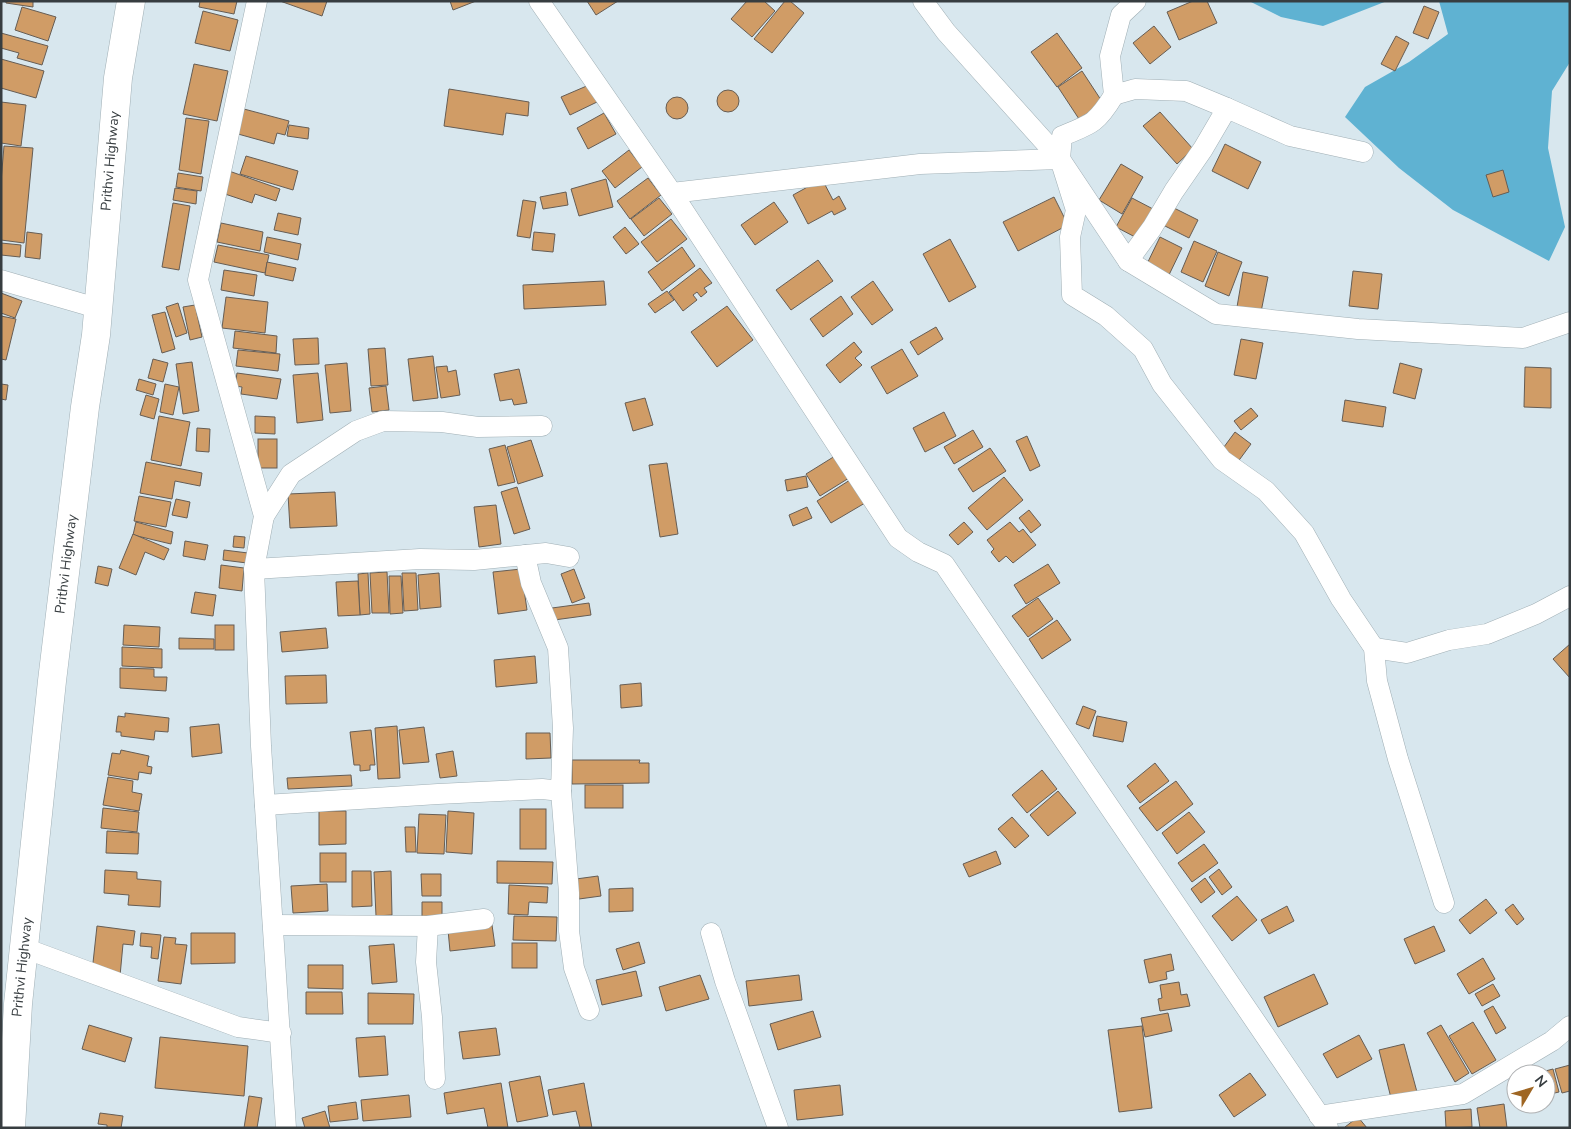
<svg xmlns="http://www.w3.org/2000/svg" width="1571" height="1129" viewBox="0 0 1571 1129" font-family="'Nunito Sans',sans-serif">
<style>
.forest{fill:#5fb2d2}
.building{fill:#d09c66;stroke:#665d54}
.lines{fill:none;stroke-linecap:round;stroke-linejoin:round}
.minor-casing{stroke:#a0afb5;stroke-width:21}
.trunk-casing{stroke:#a0afb5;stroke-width:29}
.minor{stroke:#fff;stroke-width:20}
.trunk{stroke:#fff;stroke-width:28}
.labels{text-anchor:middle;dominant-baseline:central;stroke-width:4.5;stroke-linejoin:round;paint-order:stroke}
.street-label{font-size:14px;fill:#373d40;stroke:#fff}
</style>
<rect width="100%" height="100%" fill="#d8e7ee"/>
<!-- forest -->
<g class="forest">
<path d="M1249 1H1387L1323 26 1281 17Z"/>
<path d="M1439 1H1570V62L1552 91 1548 148 1565 227 1549 261 1453 210 1399 168 1345 117 1365 87 1409 62 1448 34Z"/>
</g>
<!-- building -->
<g class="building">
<path d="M6 1H33V7L6 3Z"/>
<path d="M200 1H237L234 14 199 7Z"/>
<path d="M280 1H327L322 16Z"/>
<path d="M450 1H476L453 10Z"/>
<path d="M587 1H618L596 15Z"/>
<path d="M747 1H764L775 11 752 37 731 19Z"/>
<path d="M785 1H790L804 13 772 53 754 39Z"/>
<path d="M1193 1H1207L1217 23 1179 40 1167 12Z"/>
<path d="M1424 6 1439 12 1428 39 1413 33Z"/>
<path d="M22 7 56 17 48 41 15 30Z"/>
<path d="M203 11 238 20 230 51 195 43Z"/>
<path d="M1154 26 1171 47 1150 64 1133 43Z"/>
<path d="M1 33 48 46 42 65 17 58 19 53 1 48Z"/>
<path d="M1057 33 1082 68 1057 87 1031 52Z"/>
<path d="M1396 36 1409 43 1395 71 1381 64Z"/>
<path d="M1 59 44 71 36 98 1 88Z"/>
<path d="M194 64 228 71 217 121 183 114Z"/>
<path d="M1082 71 1103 103 1079 119 1058 87Z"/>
<path d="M589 85 597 102 570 115 561 97Z"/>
<path d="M449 89 529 102 528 116 506 113 503 135 444 126Z"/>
<circle cx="728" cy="101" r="11"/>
<circle cx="677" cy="108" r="11"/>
<path d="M1 102 26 105 21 146 1 143Z"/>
<path d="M244 109 289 121 285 135 277 133 274 144 238 134Z"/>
<path d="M1160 112 1193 149 1177 164 1143 126Z"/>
<path d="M604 113 616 134 588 149 577 128Z"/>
<path d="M186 118 209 121 201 174 179 170Z"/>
<path d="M289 125 309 128 308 139 287 136Z"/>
<path d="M1225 144 1261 162 1248 189 1212 171Z"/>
<path d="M4 146 33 148 24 243 1 240V182Z"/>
<path d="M629 150 642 167 615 188 602 171Z"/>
<path d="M246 156 298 171 293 190 240 174Z"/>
<path d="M1121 164 1143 177 1122 214 1099 200Z"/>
<path d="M1503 170 1509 192 1493 197 1486 175Z"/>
<path d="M229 171 280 189 276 201 255 194 252 203 222 193Z"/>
<path d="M178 173 203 177 201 191 176 187Z"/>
<path d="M648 178 661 195 630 219 617 201Z"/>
<path d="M606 179 613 207 579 216 571 189Z"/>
<path d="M822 179 833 200 839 196 846 209 834 215 832 211 808 224 793 195Z"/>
<path d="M175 188 197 191 196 204 173 200Z"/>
<path d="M566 192 568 205 543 209 540 197Z"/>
<path d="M1054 197 1068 225 1018 251 1003 222Z"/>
<path d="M659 198 672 214 644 236 631 219Z"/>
<path d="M1132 198 1153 209 1137 238 1116 227Z"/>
<path d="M523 200 536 202 530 238 517 236Z"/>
<path d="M774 202 788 222 755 245 741 225Z"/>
<path d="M173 203 190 206 179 270 162 267Z"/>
<path d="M1172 207 1198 220 1189 238 1163 225Z"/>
<path d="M278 213 301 218 298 235 274 230Z"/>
<path d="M671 219 687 239 657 262 641 242Z"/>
<path d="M221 223 263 232 260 251 217 242Z"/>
<path d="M625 227 639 244 626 254 613 237Z"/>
<path d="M27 232 42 234 40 259 25 257Z"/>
<path d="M534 232 555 234 553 252 532 250Z"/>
<path d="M267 237 301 244 298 260 264 252Z"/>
<path d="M1160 237 1182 248 1167 279 1145 268Z"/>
<path d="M950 239 976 287 949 302 923 254Z"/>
<path d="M1194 241 1217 251 1203 282 1181 272Z"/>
<path d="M1 243 21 245 20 257 1 255Z"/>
<path d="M218 245 269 255 265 273 214 262Z"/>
<path d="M682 247 695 266 662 291 648 272Z"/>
<path d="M1218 252 1242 262 1229 296 1205 286Z"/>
<path d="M818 260 833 281 791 310 776 290Z"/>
<path d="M267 262 296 268 293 281 265 275Z"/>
<path d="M700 268 712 283 704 288 707 292 701 297 697 292 693 295 697 300 683 311 669 292Z"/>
<path d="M224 270 257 275 254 296 221 290Z"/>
<path d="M1353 271 1382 274 1378 309 1349 306Z"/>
<path d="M1243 272 1268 277 1261 312 1237 307Z"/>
<path d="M604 281 606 305 524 309 523 285Z"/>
<path d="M873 281 893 310 872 325 851 297Z"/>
<path d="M667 291 674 300 655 313 648 304Z"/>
<path d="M1 293 22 301 15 318 1 313Z"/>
<path d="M841 296 853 314 823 337 810 319Z"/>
<path d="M226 297 268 302 265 333 222 328Z"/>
<path d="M178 303 187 333 176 337 166 307Z"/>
<path d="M195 305 202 337 190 340 183 307Z"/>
<path d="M727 306 753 340 717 367 691 332Z"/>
<path d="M165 312 175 349 162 353 152 315Z"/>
<path d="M1 316 16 319 6 360 1 359Z"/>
<path d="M936 327 943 339 918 355 910 342Z"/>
<path d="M235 331 277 336 276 353 233 348Z"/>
<path d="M318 338 319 364 295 365 293 339Z"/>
<path d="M1241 339 1263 343 1256 379 1234 375Z"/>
<path d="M854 342 862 352 855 358 862 365 840 383 826 365Z"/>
<path d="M385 348 388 385 371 386 368 349Z"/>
<path d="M902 349 918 376 887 394 871 367Z"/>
<path d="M238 350 280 354 278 371 236 366Z"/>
<path d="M433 356 438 398 413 401 408 359Z"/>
<path d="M153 359 168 363 163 382 148 378Z"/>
<path d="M192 362 199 411 183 414 176 364Z"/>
<path d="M347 363 351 411 330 413 325 365Z"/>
<path d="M1400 363 1422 369 1415 399 1393 393Z"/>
<path d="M447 366 448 372 456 370 460 395 441 398 436 367Z"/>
<path d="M1525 367 1551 368V408L1524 407Z"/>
<path d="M519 369 527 403 514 405 512 399 500 401 494 374Z"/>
<path d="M237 373 281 379 277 399 241 394 242 387 235 386Z"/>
<path d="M318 373 323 420 297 423 293 375Z"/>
<path d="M139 379 156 384 153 395 136 390Z"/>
<path d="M1 384 8 385 6 400 1 399Z"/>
<path d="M165 384 179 387 173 415 160 412Z"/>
<path d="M386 386 389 410 372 412 369 388Z"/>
<path d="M146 395 159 399 154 419 140 415Z"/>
<path d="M645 398 653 425 633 431 625 403Z"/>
<path d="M1345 400 1386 407 1383 427 1342 421Z"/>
<path d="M1251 408 1258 416 1241 430 1234 421Z"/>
<path d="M944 412 956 436 925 452 913 428Z"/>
<path d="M159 416 190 422 181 466 151 460Z"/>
<path d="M255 416 275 417V434L255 433Z"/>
<path d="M197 428 210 429 209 452 196 451Z"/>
<path d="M973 430 983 447 954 464 944 447Z"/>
<path d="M1235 432 1251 444 1237 463 1221 451Z"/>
<path d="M1027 436 1040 466 1030 471 1016 441Z"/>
<rect x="258" y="439" width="19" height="29"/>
<path d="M531 440 543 476 518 484 507 447Z"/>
<path d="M505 445 515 482 498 486 489 449Z"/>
<path d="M990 448 1006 471 973 492 958 469Z"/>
<path d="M835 456 849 478 820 496 806 474Z"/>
<path d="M146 462 202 473 200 486 175 481 172 499 140 493Z"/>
<path d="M667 463 678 534 660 537 649 465Z"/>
<path d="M806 476 808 487 787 491 785 480Z"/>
<path d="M1004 477 1023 500 987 530 968 508Z"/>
<path d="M850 480 865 503 831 523 817 501Z"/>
<path d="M517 487 530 529 514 534 501 492Z"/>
<path d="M335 492 337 526 290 528 288 494Z"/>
<path d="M139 496 171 502 166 527 134 521Z"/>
<path d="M176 499 190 502 187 518 172 515Z"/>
<path d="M496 505 501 544 479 547 474 507Z"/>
<path d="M807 507 812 518 793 526 789 515Z"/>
<path d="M1029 510 1041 525 1031 533 1019 518Z"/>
<path d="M136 522 173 532 171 544 133 535Z"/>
<path d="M964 522 973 532 958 545 949 535Z"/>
<path d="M1010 522 1019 532 1023 529 1036 545 1013 563 1006 556 999 562 991 552 994 549 987 540Z"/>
<path d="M133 534 169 549 164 560 145 552 136 575 119 568Z"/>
<path d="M234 536 245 537 244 548 233 547Z"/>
<path d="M185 541 208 545 205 560 183 556Z"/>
<path d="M224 550 248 553 247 563 223 560Z"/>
<path d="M1048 564 1060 583 1026 604 1014 585Z"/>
<path d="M221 565 244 568 242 591 219 588Z"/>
<path d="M98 566 112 569 108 586 95 583Z"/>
<path d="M521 569 527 610 498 614 493 572Z"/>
<path d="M574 569 585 598 572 603 561 574Z"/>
<path d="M387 572 389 613H372L370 573Z"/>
<path d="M368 573 370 614 360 615 358 574Z"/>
<path d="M402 573H416L418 610 404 611Z"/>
<path d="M439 573 441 607 420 609 418 575Z"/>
<path d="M389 576H401L403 613 390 614Z"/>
<path d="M358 581 360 615 338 616 336 582Z"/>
<path d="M195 592 216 595 213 616 191 613Z"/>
<path d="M1038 598 1053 619 1028 637 1012 616Z"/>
<path d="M589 603 591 615 554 620 552 608Z"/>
<path d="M1057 620 1071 640 1042 659 1029 639Z"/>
<path d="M124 625 160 627 159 647 123 645Z"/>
<rect x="215" y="625" width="19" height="25"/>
<path d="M326 628 328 648 282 652 280 632Z"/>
<path d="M179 638 214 639V649H179Z"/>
<path d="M1570 644V678L1553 659Z"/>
<path d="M122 647 162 649V668L122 666Z"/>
<path d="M535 656 537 683 496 687 494 660Z"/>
<path d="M120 668 154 669V677H167L166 691 120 688Z"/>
<path d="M326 675 327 703 286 704 285 676Z"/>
<path d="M641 683 642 706 621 708 620 685Z"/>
<path d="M1083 706 1096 711 1089 729 1076 724Z"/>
<path d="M125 713 169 718 168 732 155 731 154 740 121 736V732H116L118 716 125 717Z"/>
<path d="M1097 716 1127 722 1123 742 1093 736Z"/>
<path d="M219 724 222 753 192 757 190 727Z"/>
<path d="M397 726 400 778 378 779 375 728Z"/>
<path d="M424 727 429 762 403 764 399 730Z"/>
<path d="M371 730 375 765H370V770L360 771V765H354L350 732Z"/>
<path d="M526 733H550L551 758 526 759Z"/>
<path d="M121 750 149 756 147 766 152 767 151 774 139 772 138 780 108 775 112 753 120 754Z"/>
<path d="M453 751 457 776 440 778 436 754Z"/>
<path d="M572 760H640L639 763H649V783L572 784Z"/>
<path d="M1155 763 1169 781 1140 803 1127 786Z"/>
<path d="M1042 770 1057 789 1027 813 1012 795Z"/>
<path d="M351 775 352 786 288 789 287 778Z"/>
<path d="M108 777 133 781 132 792 142 794 139 811 103 805Z"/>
<path d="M1176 781 1193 804 1157 831 1139 808Z"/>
<rect x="585" y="785" width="38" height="23"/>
<path d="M1058 791 1076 813 1048 836 1030 815Z"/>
<path d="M103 808 139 812 137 832 101 828Z"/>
<rect x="520" y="809" width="26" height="40"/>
<path d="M319 811H346V844L319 845Z"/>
<path d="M448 811 474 813 472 854 446 852Z"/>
<path d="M1189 812 1205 832 1177 854 1162 833Z"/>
<path d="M419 814 446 815 444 854 417 853Z"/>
<path d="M1012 817 1029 836 1015 848 998 829Z"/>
<path d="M405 827H415L416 852H406Z"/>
<path d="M107 831 139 833 138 854 106 853Z"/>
<path d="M1204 844 1218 863 1192 882 1178 863Z"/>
<path d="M996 851 1001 864 969 877 963 864Z"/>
<rect x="320" y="853" width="26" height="29"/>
<path d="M497 861 553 862 552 884 497 883Z"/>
<path d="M1219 869 1232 887 1222 895 1209 877Z"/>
<path d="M105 870 137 872V879L161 881 160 907 128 905 129 895 104 893Z"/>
<path d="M352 871H371L372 906 352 907Z"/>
<path d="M391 871 392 915 376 916 374 872Z"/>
<path d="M421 874H441V896H422Z"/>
<path d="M598 876 601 896 579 899 576 879Z"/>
<path d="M1205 878 1215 892 1201 903 1191 889Z"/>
<path d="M327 884 328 911 293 913 291 886Z"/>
<path d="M509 885 548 887 547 903 529 902 528 915 508 914Z"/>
<path d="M633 888V911L609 912V889Z"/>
<path d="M1237 896 1257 920 1232 941 1212 916Z"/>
<path d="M1486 899 1497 913 1470 934 1459 920Z"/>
<path d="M422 902H442V918L422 917Z"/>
<path d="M1513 904 1524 919 1517 925 1505 910Z"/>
<path d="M1287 906 1294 921 1269 934 1261 920Z"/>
<path d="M514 916 557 917 556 941 513 940Z"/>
<path d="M492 925 495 946 450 951 448 930Z"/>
<path d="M97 926 135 931 133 945 123 944 120 976 92 972Z"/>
<path d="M1434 926 1445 951 1415 964 1404 939Z"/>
<path d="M141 933 161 935 158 959 151 958 152 947 140 946Z"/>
<path d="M191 933H235V963L191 964Z"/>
<path d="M164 937 176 938 175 944 187 945 181 984 158 981Z"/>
<path d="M639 942 645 963 623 970 616 949Z"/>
<rect x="512" y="943" width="25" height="25"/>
<path d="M394 944 397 982 372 984 369 946Z"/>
<path d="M1171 954 1174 970 1166 972 1167 979 1149 983 1144 960Z"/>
<path d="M1483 958 1495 979 1469 994 1457 974Z"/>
<path d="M308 965H343V989L308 988Z"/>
<path d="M636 971 642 996 602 1005 596 980Z"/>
<path d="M1314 974 1328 1004 1278 1027 1264 997Z"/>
<path d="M700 975 709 999 666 1011 659 987Z"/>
<path d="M799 975 802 1000 749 1006 746 981Z"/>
<path d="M1179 982 1181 995 1187 994 1190 1006 1160 1011 1158 999 1162 998 1160 985Z"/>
<path d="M1493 984 1500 996 1482 1006 1475 994Z"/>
<path d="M306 992H342L343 1014H306Z"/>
<path d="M368 993 414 994 413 1024H368Z"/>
<path d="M1493 1006 1506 1028 1496 1034 1484 1011Z"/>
<path d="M813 1011 821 1037 778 1050 770 1024Z"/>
<path d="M1168 1013 1172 1031 1145 1037 1141 1018Z"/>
<path d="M1473 1022 1496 1060 1472 1074 1449 1036Z"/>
<path d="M89 1025 132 1038 125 1062 82 1049Z"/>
<path d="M1441 1025 1469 1073 1455 1082 1427 1033Z"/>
<path d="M1142 1026 1152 1108 1119 1112 1108 1030Z"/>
<path d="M496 1028 500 1055 463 1059 459 1032Z"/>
<path d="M1359 1035 1372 1059 1337 1078 1323 1054Z"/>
<path d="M385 1036 388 1075 359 1077 356 1038Z"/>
<path d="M160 1037 248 1046 244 1096 155 1088Z"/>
<path d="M1404 1044 1417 1092 1391 1098 1379 1050Z"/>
<path d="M1570 1065V1091L1562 1093 1555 1069Z"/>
<path d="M1553 1069 1559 1092 1546 1095V1074H1534Z"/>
<path d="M1250 1073 1266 1095 1234 1117 1219 1095Z"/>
<path d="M540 1076 548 1116 517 1122 509 1082Z"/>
<path d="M501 1083 508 1128H488L484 1108 447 1114 444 1093Z"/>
<path d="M584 1083 592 1128H580L576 1111 553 1115 548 1090Z"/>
<path d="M840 1085 843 1115 797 1120 794 1090Z"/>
<path d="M409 1095 411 1117 363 1121 361 1100Z"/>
<path d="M249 1096 262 1098 257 1128H244Z"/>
<path d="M356 1102 358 1119 330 1122 328 1106Z"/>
<path d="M1504 1104 1507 1128H1480L1477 1108Z"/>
<path d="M1471 1109 1472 1127 1446 1128 1445 1111Z"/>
<path d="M325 1111 330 1128H305L302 1118Z"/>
<path d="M100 1113 123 1116 121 1128H107V1125L98 1124Z"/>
<path d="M1358 1117 1367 1128H1346L1345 1127Z"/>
</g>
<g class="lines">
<defs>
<g id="minor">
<path d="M257 1 198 280 264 516 254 569 261 746 286 1128"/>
<path d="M539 1 672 193 898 538 918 552 944 564 1328 1128"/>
<path d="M923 1 946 32 1060 159 1128 261 1216 314 1358 329 1523 338 1570 322"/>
<path d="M1136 1 1121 15 1110 56 1114 95 1135 89 1186 91 1227 108"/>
<path d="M1114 95C1097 123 1092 124 1062 136L1060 159 1076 210 1070 237 1072 295 1106 316 1143 349 1162 384 1222 460 1266 491 1304 533 1341 599 1374 648 1377 681 1398 759 1444 903"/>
<path d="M672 193 920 164 1060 159"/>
<path d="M1128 261 1152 228 1174 191 1203 149 1227 108 1290 136 1363 152"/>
<path d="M1 280 97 308"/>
<path d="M264 516 291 474 356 431 383 421 442 422 478 427 542 426"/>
<path d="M254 569 420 559 474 560 546 553 569 557"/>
<path d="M1374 648 1407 653 1449 640 1487 634 1536 614 1570 596"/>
<path d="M561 791 569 893V931L574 968 589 1010"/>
<path d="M265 805 438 794 542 789 561 791 563 728 558 648 531 583 525 555"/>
<path d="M273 925 428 926 484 919"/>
<path d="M428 926 426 962 432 1017 435 1079"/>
<path d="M711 933 725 981 778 1128"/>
<path d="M24 948 238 1027 281 1033"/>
<path d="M1319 1116 1463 1094 1552 1041 1570 1026"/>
</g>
<path id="trunk" d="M11 1128 18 1004 52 681 85 407 96 335 118 78 131 1"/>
</defs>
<!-- minor casing -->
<use href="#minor" class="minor-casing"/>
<!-- trunk casing -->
<use href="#trunk" class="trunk-casing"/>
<!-- minor -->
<use href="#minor" class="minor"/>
<!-- trunk -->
<use href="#trunk" class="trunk"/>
</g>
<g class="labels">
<!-- street labels -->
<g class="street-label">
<text transform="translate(110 161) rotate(-85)">Prithvi Highway</text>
<text transform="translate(66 564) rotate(-83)">Prithvi Highway</text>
<text transform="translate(22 967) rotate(-84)">Prithvi Highway</text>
</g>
</g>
<!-- border -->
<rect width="1571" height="1129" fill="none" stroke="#373d40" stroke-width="5"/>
<!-- north arrow -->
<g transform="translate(1531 1089) rotate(52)"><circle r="24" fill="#ffffff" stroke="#afb1b3"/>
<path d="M0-4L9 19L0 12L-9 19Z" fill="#9f6623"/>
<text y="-8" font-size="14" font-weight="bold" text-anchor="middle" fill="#373d40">N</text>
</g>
</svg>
